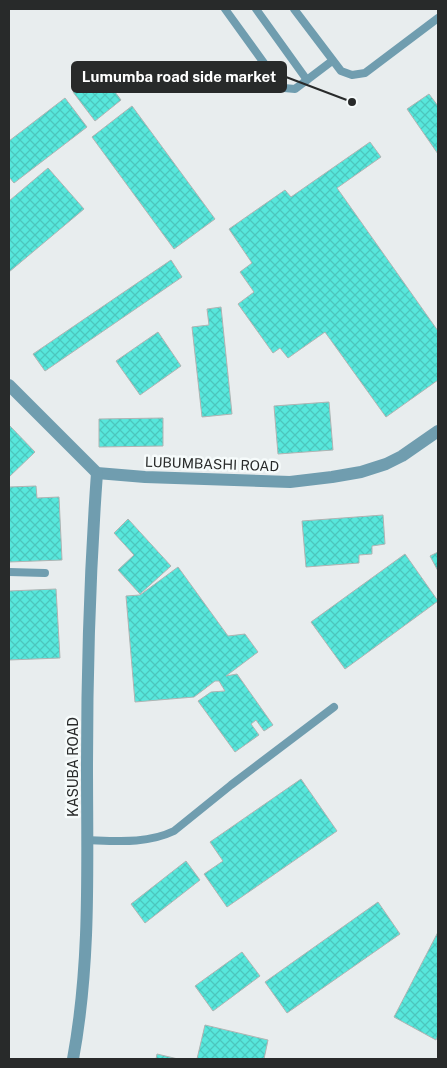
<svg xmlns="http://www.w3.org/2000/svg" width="447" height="1068" viewBox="0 0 447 1068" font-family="'Public Sans',sans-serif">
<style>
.building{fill:url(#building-cross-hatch);stroke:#afb4b3}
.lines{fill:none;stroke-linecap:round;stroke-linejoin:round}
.lane{stroke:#709daf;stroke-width:8}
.street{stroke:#709daf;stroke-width:12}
.labels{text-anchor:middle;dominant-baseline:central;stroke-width:5;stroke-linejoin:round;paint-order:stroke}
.street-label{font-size:14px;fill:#282a2a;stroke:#f6fbfb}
.leader{fill:none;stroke:#282a2a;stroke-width:2}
.callout-dot{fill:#282a2a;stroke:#f6fbfb;stroke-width:2}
.callout{fill:#282a2a;stroke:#282a2a;stroke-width:2}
.callout-label{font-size:15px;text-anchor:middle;font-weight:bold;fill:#fff}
</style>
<defs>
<pattern id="building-cross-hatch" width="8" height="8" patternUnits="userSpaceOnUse" patternTransform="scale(1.25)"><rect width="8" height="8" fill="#57e7dc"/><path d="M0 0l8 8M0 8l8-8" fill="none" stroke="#4cc6bd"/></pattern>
</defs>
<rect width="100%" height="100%" fill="#e8edee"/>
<!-- building -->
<g class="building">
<path d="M100 72 121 100 95 121 73 92Z"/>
<path d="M429 94 438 106V154L407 109Z"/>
<path d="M65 98 87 127 14 183 9 177V141Z"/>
<path d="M132 106 215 219 174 249 92 137Z"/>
<path d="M370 142 381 157 337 188 438 331V380L386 417 325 332 288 358 280 348 273 353 238 304 254 292 240 272 252 263 229 229 285 190 291 197Z"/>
<path d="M48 168 84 209 9 272V201Z"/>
<path d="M171 260 182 277 45 371 33 354Z"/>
<path d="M221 307 232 414 202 417 192 327 209 325 207 309Z"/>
<path d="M158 332 181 366 140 395 116 361Z"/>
<path d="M329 402 333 450 278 454 274 406Z"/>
<path d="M163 418V446L99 447V419Z"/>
<path d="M9 425 35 452 9 477Z"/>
<path d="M36 486 37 498 59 497 62 560 9 562V487Z"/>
<path d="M383 515 385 544 372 546V554L359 555V563L306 567 302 521Z"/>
<path d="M128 519 171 566 140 594 118 570 134 555 114 533Z"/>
<path d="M438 552V571L430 556Z"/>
<path d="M405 554 438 601 345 669 311 622Z"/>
<path d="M178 567 228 636 245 634 258 652 226 676 237 674 273 725 264 731 256 720 251 724 259 735 235 752 198 701 211 692 225 691 219 681H215L194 697 135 702 126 596 140 595Z"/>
<path d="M56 589 60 658 9 660V591Z"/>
<path d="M301 779 337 831 227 907 204 874 223 861 210 842Z"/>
<path d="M186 861 200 880 145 923 131 904Z"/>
<path d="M378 902 400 934 287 1013 265 982Z"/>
<path d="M438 932V1035L436 1040 394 1017Z"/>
<path d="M242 952 260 976 213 1011 195 986Z"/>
<path d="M205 1025 268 1040 264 1059H197Z"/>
<path d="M157 1054 178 1059H156Z"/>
</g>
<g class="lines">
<!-- lane -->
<g class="lane">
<path d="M225 9 277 81 284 88 295 89 332 61"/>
<path d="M256 9 307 80"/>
<path d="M294 9 341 71 352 75 365 73 438 18"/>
<path d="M9 572 45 573"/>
<path d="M87 840C117 841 147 844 174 831L231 785 334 707"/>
</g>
<!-- street -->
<g class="street">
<path d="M9 385 97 473 145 477 290 482 332 477 361 472 386 464 402 456 438 431"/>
<path d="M73 1059C91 962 87 863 87 765 87 667 90 570 97 473"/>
</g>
</g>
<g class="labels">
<!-- street labels -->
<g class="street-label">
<text transform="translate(212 464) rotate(2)">LUBUMBASHI ROAD</text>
<text transform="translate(73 767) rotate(-90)">KASUBA ROAD</text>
</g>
</g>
<!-- callouts -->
<path class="leader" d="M352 102L286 77"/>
<circle class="callout-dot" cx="352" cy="102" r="5"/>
<rect class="callout" x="72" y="62" width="214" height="30" rx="5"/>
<g class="callout-label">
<text x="179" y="82">Lumumba road side market</text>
</g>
<!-- border -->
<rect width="447" height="1068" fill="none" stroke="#282a2a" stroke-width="20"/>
</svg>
